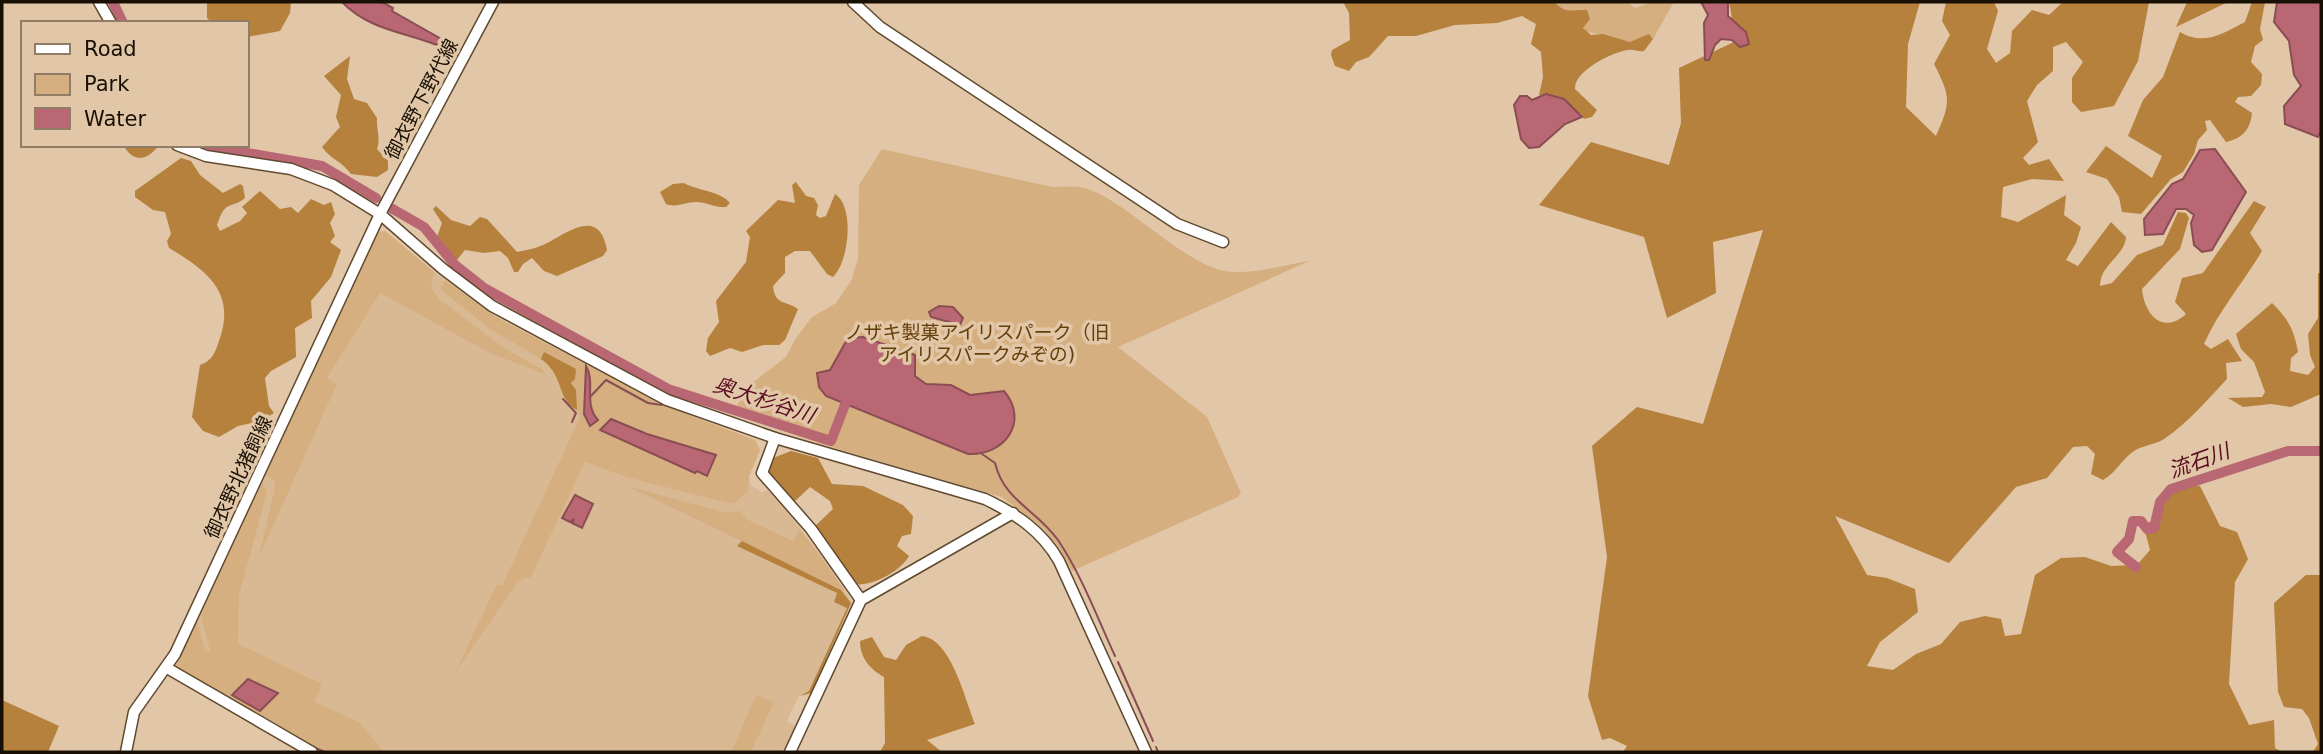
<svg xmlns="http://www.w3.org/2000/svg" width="2323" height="754" viewBox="0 0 2323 754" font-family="'DejaVu Sans','Noto Sans JP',sans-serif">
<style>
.built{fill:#d9b994}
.green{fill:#d6af81}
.forest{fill:#b5813d}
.water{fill:#ba6774;stroke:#8a4d53;stroke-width:2}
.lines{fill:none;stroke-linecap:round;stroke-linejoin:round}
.stream{stroke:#8a4d53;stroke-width:2}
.river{stroke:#ba6774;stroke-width:10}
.secondary-casing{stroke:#60492e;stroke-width:13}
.secondary{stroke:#fff;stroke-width:10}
.labels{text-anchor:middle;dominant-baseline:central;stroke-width:7;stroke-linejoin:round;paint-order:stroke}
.street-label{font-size:19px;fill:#191005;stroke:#e1c6a7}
.park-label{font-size:19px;fill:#633f08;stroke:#e1c6a7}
.water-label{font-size:21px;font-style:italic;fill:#5a0d22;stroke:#e1c6a7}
</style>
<rect width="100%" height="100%" fill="#e1c6a7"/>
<!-- built -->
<path class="built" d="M385 231 463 295 509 325 662 405 755 440 760 450 749 476 751 485 762 493 767 490 776 498 834 572 852 603 811 693 799 696 787 721 795 726 783 752H319L175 668 378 232Z"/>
<!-- green -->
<g class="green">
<path d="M1555 2H1627L1635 8 1652 2H1674L1653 39 1650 35 1630 42 1584 31V25L1590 19 1583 9C1573 14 1562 12 1555 2Z"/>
<path d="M882 149 1052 187C1060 187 1070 186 1079 187 1115 191 1173 255 1217 269 1244 278 1282 265 1309 261L1118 347 1207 417 1241 493 1238 497 1072 571 1044 529 1002 497 821 444 733 413 748 386 786 357 796 338 812 317 836 303 851 281 858 259 859 185Z"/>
<path d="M385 231 434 272 431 288 439 299 504 348 542 369 550 381 544 374 490 353 380 293 327 378 337 384 259 557 275 487 274 481 266 474 378 232Z"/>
<path d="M445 280 496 317 586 364 584 414 598 420 590 408 588 364 662 405 755 440 760 450 749 476 748 492 733 504 626 477 585 462 531 577 522 579 515 586 455 673 497 584 502 586 580 417C574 404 572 381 570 367L555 357 542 356 541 359 489 328 441 290Z"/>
<path d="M262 483 267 492 239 596 238 644 322 684 315 702 359 722 384 752H319L175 668 197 621 205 651H210L201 615Z"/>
<path d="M627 486 727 513 741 511 746 519 793 541 800 529 845 591Z"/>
<path d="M756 695 774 702 751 752H731Z"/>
</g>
<!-- forest -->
<g class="forest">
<path d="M207 2H291L290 13 280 31 247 37V23H212L207 18Z"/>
<path d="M1343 2H1555C1565 15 1574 9 1587 10L1590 19 1583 28 1591 35 1603 34 1630 42 1649 34 1653 39 1644 51C1638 52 1634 49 1628 50 1612 52 1574 71 1575 89L1597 110 1592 117 1584 119 1581 114 1539 95 1543 77 1541 52 1531 44 1536 24 1522 16 1497 23 1455 25 1416 36H1388L1369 57 1356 62 1349 71 1335 66 1331 55 1332 50 1350 40 1349 13Z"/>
<path d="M1729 2H1920L1908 44 1906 107 1936 136C1951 102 1951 97 1934 64L1950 35 1942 21 1946 2H1994L1998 11 1987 49 1996 63 2010 53 2012 31 2032 10 2049 15 2063 2H2149L2138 61 2114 106 2081 112 2072 102V78L2083 62 2066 42 2053 47V71L2037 85 2027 101 2038 142 2023 158 2029 165 2049 159 2064 181 2032 179 2003 187 2001 217 2018 222 2066 195 2064 215 2081 227 2076 243 2066 260 2078 266 2111 222 2126 237C2125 256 2100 264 2100 286L2112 283 2137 255 2163 245 2178 212 2186 213 2189 218 2180 249 2142 289C2144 313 2162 336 2186 314L2175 302 2182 278 2203 273 2254 201 2266 207 2250 233 2262 251C2243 283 2219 310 2204 344L2211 349 2228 339 2242 361 2226 363 2227 379C2207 400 2188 423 2164 439 2155 445 2143 445 2134 451 2121 460 2116 473 2103 480L2091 474 2095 454 2087 446 2073 447 2047 478 2016 487 1949 563 1835 516 1867 575 1887 578 1915 589 1918 612 1880 642 1867 666 1893 670 1916 654 1941 644 1960 622 1985 616 2001 619 2005 636 2021 634 2035 575 2061 558 2085 557 2111 566 2137 565 2150 550 2143 524 2159 519 2162 498 2186 485 2200 486 2220 526 2237 532 2248 559 2235 582 2229 684 2249 725 2274 720 2275 748 2282 752H1623L1627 746 1610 738 1602 740 1588 696 1607 557 1592 446 1637 407 1703 424 1763 230 1713 242 1716 293 1667 318 1644 237 1539 205 1591 142 1669 165 1681 123 1679 68 1736 41Z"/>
<path d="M2187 2H2228L2176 27Z"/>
<path d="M2252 2H2265L2260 29 2263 40 2255 46 2251 62 2262 74 2261 85 2251 96 2238 97 2235 102 2252 113C2250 130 2243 138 2226 142L2210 120 2205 121 2207 130 2198 140 2194 154 2183 172 2171 179 2141 214 2122 212 2119 197 2107 179 2086 172 2106 146 2152 178 2162 156 2128 136 2143 100 2163 77 2180 32C2204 46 2222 34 2245 22Z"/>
<path d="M350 56 347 79 354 99 367 103 377 118C376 128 381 140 377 149L388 161V170L377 177 351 174C343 162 330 159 322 147L340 127 336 117 341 95 324 76Z"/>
<path d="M116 145H159C148 160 135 163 125 148Z"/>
<path d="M181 158 191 161 200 175 223 193 240 184 243 186 245 198C230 210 226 198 217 225L220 231 240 221 247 213 242 207 260 191 280 209 291 207 298 213 311 199 324 205 331 202 335 214 330 223 335 236 330 242 341 250 331 277 311 301 312 318 295 328 296 357 271 371 265 378 269 406 274 413 261 421 238 426 219 437 203 431 192 417 200 365C212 361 215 353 219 341 237 292 206 270 169 248L167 241 171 234 165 212 153 210 135 197V191Z"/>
<path d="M796 182 806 196 814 198 818 205 816 215 820 218 826 216 835 194C855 206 849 262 833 277L827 274 810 251H795L785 257V273L773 286C775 306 786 300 798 309L785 340 779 345H763L742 352 730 348 710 356 706 351 708 338 719 322 716 301 746 262 750 237 746 231 778 200 795 203 792 185Z"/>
<path d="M684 183C698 191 721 191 730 203L726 207C715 208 706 202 696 202 685 202 677 208 666 204L660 192 673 184Z"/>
<path d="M436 206 451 220 470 226 480 217 487 219 517 252C526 250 534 249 543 245 566 234 599 205 607 250L603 256 557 276 544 271 532 258 523 264 518 272H514L508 258 500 251 484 253 465 250 456 261 437 237 442 223 433 209Z"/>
<path d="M2318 273 2321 274V394L2291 407 2271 404 2243 407 2228 398 2262 397 2265 392 2254 362 2241 349 2236 334 2272 303C2288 319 2294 329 2298 352L2291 358 2290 371 2308 375 2315 367 2310 355 2308 334 2318 318Z"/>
<path d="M544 352 576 369 575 379 571 383 576 390 577 410C556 399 565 376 541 359Z"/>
<path d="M791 451 818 458 832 484 863 486 903 505 913 516 911 534 902 536 897 546 909 556C900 572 871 587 854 584L814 527 833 509 830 501 810 487 794 502 771 479 768 470 773 458Z"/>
<path d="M742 541 841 590 851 603 811 693 800 696 809 691 847 608 834 602 837 593 737 546Z"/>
<path d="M2306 575H2321V752H2313L2318 744 2309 718 2302 709 2284 707 2278 692 2274 603Z"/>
<path d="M922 636C951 639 965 699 975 724L927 740 942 752H880L885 743 884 677C870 669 860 658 860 641L872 637 884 657 896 660 906 645Z"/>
<path d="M2 700 59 726 48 752H2Z"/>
</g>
<!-- water -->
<g class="water">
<path d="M342 2H382L393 8 392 11 445 41 452 39 442 47C407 32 370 31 342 2Z"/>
<path d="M1701 2H1728V16L1746 32 1749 44 1740 47 1732 40 1721 39 1715 45 1709 60H1705L1704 23 1708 15Z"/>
<path d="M2277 2H2321V131L2318 137 2285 124 2284 106 2301 86 2294 75 2289 41 2274 22Z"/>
<path d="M1546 94 1564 99 1582 117 1565 124 1539 147 1529 148 1521 139 1514 105 1520 96H1527L1532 100Z"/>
<path d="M2215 149 2246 192 2212 250 2202 252 2194 245 2191 223 2194 215 2186 209H2176L2163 234 2145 235 2144 219 2172 184 2183 179 2200 150Z"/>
<path d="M939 306 953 307 963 318 960 325 931 317 929 312Z"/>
<path d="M863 337 915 355V376L926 384 951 385 970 395 1004 391C1030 422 1004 456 968 454L826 396 819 387 817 373 830 370 848 338Z"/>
<path d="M586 366C596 382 583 404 598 420L590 426 584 414Z"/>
<path d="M611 419 647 434 716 455 707 476 697 471 695 473 600 430Z"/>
<path d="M575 495 593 504 582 528 572 523 574 519 570 522 562 518Z"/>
<path d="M248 679 278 693 260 711 232 695Z"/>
</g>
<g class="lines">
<!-- stream -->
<g class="stream">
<path d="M590 397 606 380 648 403 662 405"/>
<path d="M563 399 576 413 572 422"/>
<path d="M982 454 995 463C1004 501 1036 509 1058 540 1082 576 1097 617 1115 656"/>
<path d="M1118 662 1153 741"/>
<path d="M313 747 325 752"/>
<path d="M1156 747 1158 752"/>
</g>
<!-- river -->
<g class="river">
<path d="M113 2 123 23"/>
<path d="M201 145 322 166 376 198"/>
<path d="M391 208 424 227 455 265 484 288 668 389 831 441 846 402"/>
<path d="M2136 567 2117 552 2129 539 2133 521H2141L2147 529 2154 528 2160 502 2171 489 2288 451H2321"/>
</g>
<defs>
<g id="secondary">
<path d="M99 2 111 23"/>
<path d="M853 2 880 27 1177 224 1223 242"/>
<path d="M177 145 206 156 291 169 333 185 380 214 443 269 492 306 667 400 775 438 985 499C1016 514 1041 530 1059 561L1146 752"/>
<path d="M775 438 762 473 811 529 861 600"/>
<path d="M167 668 312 752"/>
<path d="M126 752 134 712 175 654 380 214 493 2"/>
<path d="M790 752 861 600 1013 513"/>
</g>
</defs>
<!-- secondary casing -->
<use href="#secondary" class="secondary-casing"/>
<!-- secondary -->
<use href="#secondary" class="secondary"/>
</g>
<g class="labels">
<!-- street labels -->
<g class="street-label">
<text transform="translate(421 99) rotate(-62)">御衣野下野代線</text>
<text transform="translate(238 477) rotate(-65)">御衣野北猪飼線</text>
</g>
<!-- park labels -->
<g class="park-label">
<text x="977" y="332">ノザキ製菓アイリスパーク（旧<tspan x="977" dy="22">アイリスパークみぞの)</tspan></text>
</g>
<!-- water labels -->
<g class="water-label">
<text transform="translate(764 400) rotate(18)">奥大杉谷川</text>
<text transform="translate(2199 461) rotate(-20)">流石川</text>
</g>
</g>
<!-- border -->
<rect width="2323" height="754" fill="none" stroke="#191005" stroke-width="7"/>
<!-- legend -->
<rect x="21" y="21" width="228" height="126" fill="#e1c6a7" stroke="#917d66" stroke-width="2"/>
<rect x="35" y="44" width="35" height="10" fill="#ffffff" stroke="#917d66" stroke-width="2"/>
<text x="84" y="56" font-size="21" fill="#191005">Road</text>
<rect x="35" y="74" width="35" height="21" fill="#d6af81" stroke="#917d66" stroke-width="2"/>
<text x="84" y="91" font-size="21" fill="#191005">Park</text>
<rect x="35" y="108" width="35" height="21" fill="#ba6774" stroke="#917d66" stroke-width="2"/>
<text x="84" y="126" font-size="21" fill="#191005">Water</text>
</svg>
